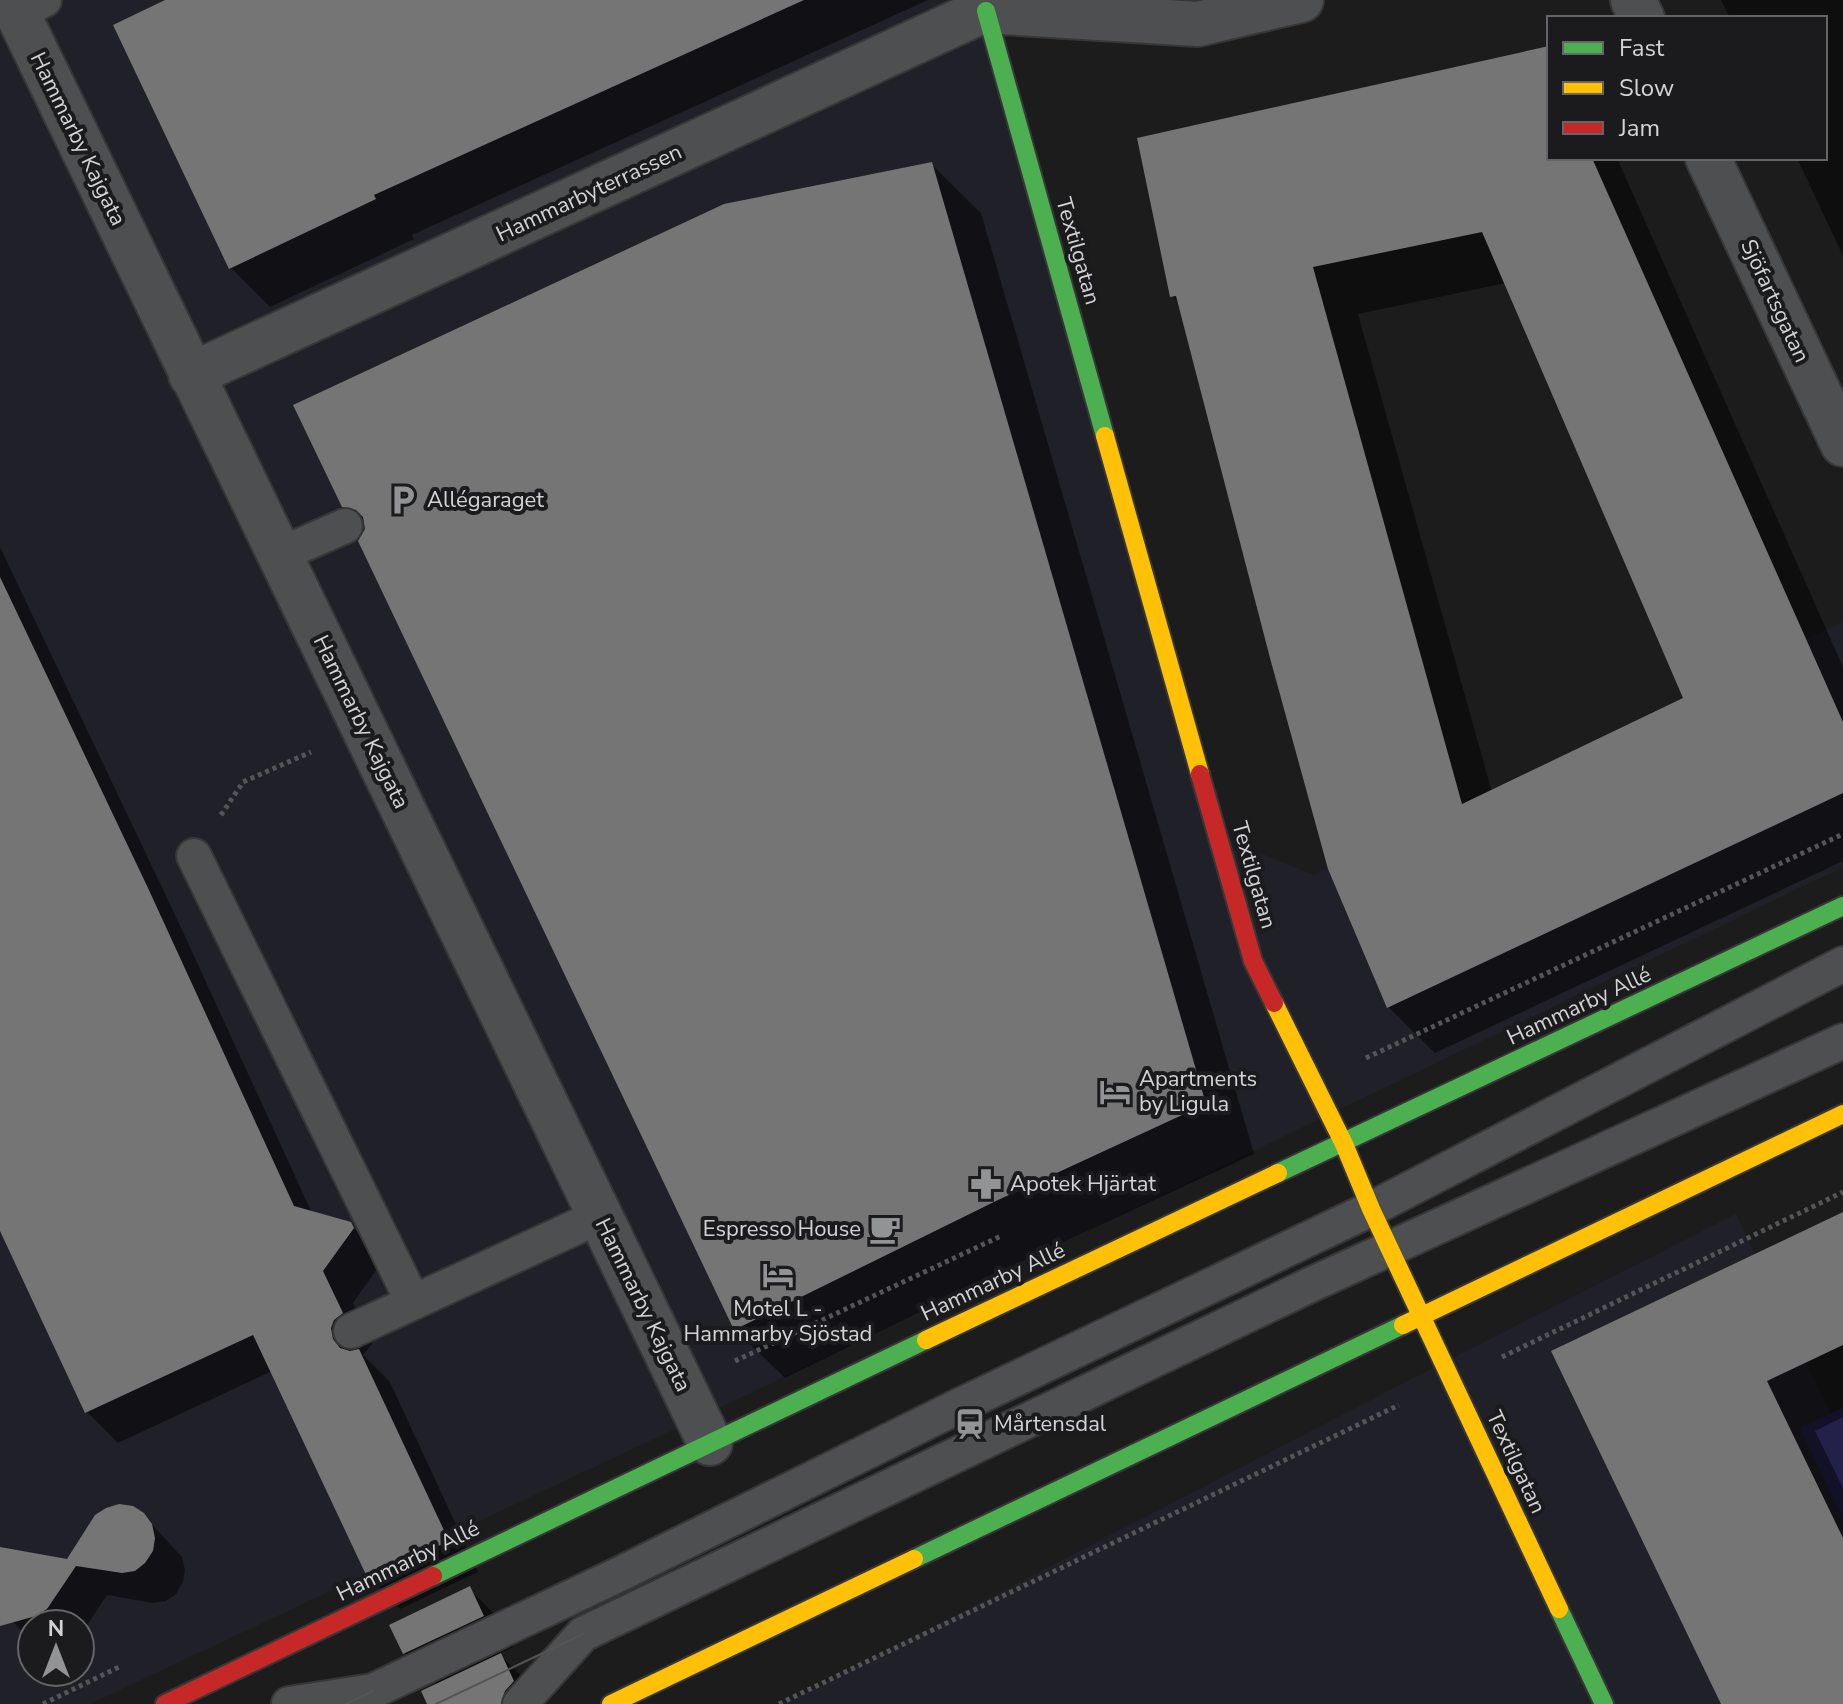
<svg xmlns="http://www.w3.org/2000/svg" width="1843" height="1704" viewBox="0 0 1843 1704" font-family="'Nunito Sans',sans-serif">
<style>
.built{fill:#202128;fill-rule:evenodd}
.green{fill:#23214a}
.shadow{fill:#0007;fill-rule:evenodd}
.building{fill:#757576;fill-rule:evenodd}
.lines{fill:none;stroke-linecap:round;stroke-linejoin:round}
.lane-casing{stroke:#373738;stroke-width:38}
.street-casing{stroke:#373738;stroke-width:48}
.fast-casing{stroke:#373738;stroke-width:22}
.slow-casing{stroke:#373738;stroke-width:22}
.jam-casing{stroke:#373738;stroke-width:22}
.path{stroke:#545556;stroke-width:5;stroke-dasharray:4 4;stroke-linecap:butt}
.lane{stroke:#4e4f50;stroke-width:34}
.street{stroke:#4e4f50;stroke-width:44}
.fast{stroke:#4caf50;stroke-width:18}
.slow{stroke:#ffc107;stroke-width:18}
.jam{stroke:#c62828;stroke-width:18}
.tram{stroke:#545455;stroke-width:2}
.labels{text-anchor:middle;dominant-baseline:central;stroke-width:8;stroke-linejoin:round;paint-order:stroke}
.street-label{font-size:22px;fill:#d2d3d5;stroke:#1b1b1e}
.poi-label{font-size:22px;fill:#d2d3d5;stroke:#1b1b1e;text-anchor:start}
</style>
<rect width="100%" height="100%" fill="#1c1c1d"/>
<!-- built -->
<g class="built">
<path d="M0 0H976L1214 834 1314 875 1843 622V867L705 1415 90 1704H0ZM32 1624H80V1672H32Z"/>
<path d="M1736 1214 1843 1440V1704H785L1413 1378Z"/>
</g>
<!-- green -->
<path class="green" d="M1843 1408V1517L1800 1428Z"/>
<!-- shadow -->
<g class="shadow">
<path d="M170 0H928L412 235 414 239 270 307 231 268 116 26Z"/>
<path d="M1721 0H1843V256L1797 158H1825V18H1730Z"/>
<path d="M1549 56V158H1617L1843 667V861L1435 1053 1388 1007 1180 304 1172 296ZM1506 283 1686 699 1492 792 1358 314Z"/>
<path d="M931 164 981 213 1254 1154 1046 1250 785 1378 735 1329 367 529 343 506Z"/>
<path d="M0 547 178 921 312 1213 350 1224 384 1259 353 1303 372 1344 363 1355 390 1382 478 1572 400 1609 370 1578 272 1371 118 1443 87 1412 0 1226Z"/>
<path d="M1843 1213V1417L1815 1431 1843 1488V1704H1723L1554 1352Z"/>
<path d="M143 1515 182 1557 185 1570 183 1582 176 1594 166 1601 153 1603 107 1595 80 1636V1624H32V1641L0 1609V1561H68Z"/>
<path d="M469 1589 500 1619 513 1647 499 1654 531 1685 539 1704H429L437 1685 405 1653 392 1625Z"/>
</g>
<!-- building -->
<g class="building">
<path d="M165 0H804L374 195 376 199 229 269 113 25Z"/>
<path d="M1549 46V158H1592L1843 722V793L1387 1008 1328 869 1270 658 1176 296 1170 297 1137 138ZM1482 232 1683 698 1462 804 1313 267Z"/>
<path d="M932 162 1206 1104 996 1201 734 1330 358 541 365 529 363 517 356 510 342 507 293 405 724 204Z"/>
<path d="M0 577 148 888 294 1206 351 1222 354 1228 323 1271 343 1313 334 1320 331 1328 333 1339 340 1348 350 1351 359 1349 449 1541 368 1579 253 1335 85 1413 0 1231Z"/>
<path d="M1843 1212V1345L1767 1381 1843 1538V1704H1721L1551 1351Z"/>
<path d="M119 1504 133 1506 144 1513 152 1524 155 1538 153 1551 145 1563 135 1571 122 1573 76 1566 47 1609 36 1616 0 1626V1547L67 1559 95 1515 106 1508Z"/>
<path d="M470 1586 484 1616 403 1654 389 1625Z"/>
<path d="M501 1653 514 1681 505 1691 501 1704H427L421 1691Z"/>
</g>
<g class="lines">
<defs>
<g id="lane">
<path d="M17 13 44 0"/>
<path d="M279 555 345 526"/>
<path d="M194 856 413 1302"/>
<path d="M351 1331 600 1216"/>
<path d="M289 1704 373 1691 620 1574 961 1405 1371 1209 1843 964"/>
<path d="M520 1704 583 1634 1310 1285 1843 1041"/>
</g>
<g id="street">
<path d="M11 0 710 1443"/>
<path d="M1633 0 1642 18"/>
<path d="M986 11 1198 24 1301 0"/>
<path d="M1708 158 1843 444"/>
<path d="M191 375 1006 0"/>
</g>
<g id="fast">
<path d="M986 11 1105 436"/>
<path d="M1278 1173 1843 906"/>
<path d="M914 1559 1403 1325"/>
<path d="M433 1576 926 1340"/>
<path d="M1559 1609 1604 1704"/>
</g>
<g id="slow">
<path d="M1105 436 1200 774"/>
<path d="M1274 1003 1344 1144 1371 1209 1559 1609"/>
<path d="M1403 1325 1843 1114"/>
<path d="M926 1340 1278 1173"/>
<path d="M611 1704 914 1559"/>
</g>
<g id="jam">
<path d="M1200 774 1253 961 1274 1003"/>
<path d="M165 1704 433 1576"/>
</g>
</defs>
<!-- lane casing -->
<use href="#lane" class="lane-casing"/>
<!-- street casing -->
<use href="#street" class="street-casing"/>
<!-- fast casing -->
<use href="#fast" class="fast-casing"/>
<!-- slow casing -->
<use href="#slow" class="slow-casing"/>
<!-- jam casing -->
<use href="#jam" class="jam-casing"/>
<!-- path -->
<g class="path">
<path d="M221 815 243 782 311 752"/>
<path d="M1366 1058 1843 834"/>
<path d="M1502 1357 1843 1192"/>
<path d="M735 1361 1001 1236"/>
<path d="M43 1704 121 1666"/>
<path d="M779 1704 1399 1405"/>
</g>
<!-- lane -->
<use href="#lane" class="lane"/>
<!-- street -->
<use href="#street" class="street"/>
<!-- fast -->
<use href="#fast" class="fast"/>
<!-- slow -->
<use href="#slow" class="slow"/>
<!-- jam -->
<use href="#jam" class="jam"/>
<!-- tram -->
<g class="tram">
<path d="M346 1704 373 1691"/>
<path d="M436 1704 583 1634"/>
</g>
</g>
<!-- icons -->
<defs>
<symbol id="parking-bare" viewBox="-9 -9 18 18"><path d="M-3.5-5.5H1a3.5 3.5 0 0 1 0 7H-1V5.5H-3.5ZM-1-3.4V-.6H.8a1.4 1.4 0 0 0 0-2.8Z" fill="#929395" stroke="#1b1b1e" stroke-width="2.5" paint-order="stroke"/></symbol>
<symbol id="hotel-bare" viewBox="-9 -9 18 18"><path d="M-6-4.5h1.5V1H6V5H4.5V3h-9V5H-6ZM-4 0a1.8 1.8 0 1 1 3.6 0ZM.5 0V-2.5h3Q6-2.5 6 0Z" fill="#929395" stroke="#1b1b1e" stroke-width="2.5" paint-order="stroke"/></symbol>
<symbol id="pharmacy-bare" viewBox="-9 -9 18 18"><path d="M-2-6h4v4h4v4h-4v4h-4v-4h-4v-4h4Z" fill="#929395" stroke="#1b1b1e" stroke-width="2.5" paint-order="stroke"/></symbol>
<symbol id="cafe-bare" viewBox="-9 -9 18 18"><path d="M-5.5-4.5H6V0H3Q3 3.5 0 3.5H-2.5Q-5.5 3.5-5.5 0ZM3-3.2v2h1.7v-2ZM-6 4.5H4V6H-6Z" fill="#929395" stroke="#1b1b1e" stroke-width="2.5" paint-order="stroke"/></symbol>
<symbol id="station-bare" viewBox="-9 -9 18 18"><path d="M-3-6H3Q5-6 5-4V2Q5 4 3 4L4.5 6H3L1.5 4h-3L-3 6H-4.5L-3 4Q-5 4-5 2V-4Q-5-6-3-6ZM-3.5-4v3h7v-3ZM-3.5 1v1.5H-2V1ZM2 1v1.5H3.5V1Z" fill="#929395" stroke="#1b1b1e" stroke-width="2.5" paint-order="stroke"/></symbol>
</defs>
<g fill-rule="evenodd">
<use href="#parking-bare" x="381" y="478" width="44" height="44"/>
<use href="#hotel-bare" x="1093" y="1070" width="44" height="44"/>
<use href="#pharmacy-bare" x="964" y="1162" width="44" height="44"/>
<use href="#cafe-bare" x="863" y="1207" width="44" height="44"/>
<use href="#hotel-bare" x="756" y="1253" width="44" height="44"/>
<use href="#station-bare" x="948" y="1402" width="44" height="44"/>
</g>
<g class="labels">
<!-- street labels -->
<g class="street-label">
<text transform="translate(78 139) rotate(64)">Hammarby Kajgata</text>
<text transform="translate(589 193) rotate(-25)">Hammarbyterrassen</text>
<text transform="translate(1078 251) rotate(74)">Textilgatan</text>
<text transform="translate(1775 301) rotate(65)">Sjöfartsgatan</text>
<text transform="translate(361 722) rotate(64)">Hammarby Kajgata</text>
<text transform="translate(1254 875) rotate(74)">Textilgatan</text>
<text transform="translate(1579 1006) rotate(-25)">Hammarby Allé</text>
<text transform="translate(993 1282) rotate(-25)">Hammarby Allé</text>
<text transform="translate(643 1305) rotate(64)">Hammarby Kajgata</text>
<text transform="translate(1516 1462) rotate(65)">Textilgatan</text>
<text transform="translate(408 1561) rotate(-26)">Hammarby Allé</text>
</g>
<!-- poi labels -->
<g class="poi-label">
<text x="427" y="500">Allégaraget</text>
<text x="1139" y="1079">Apartments<tspan x="1139" dy="25">by Ligula</tspan></text>
<text x="1010" y="1184">Apotek Hjärtat</text>
<text x="861" y="1229" text-anchor="end">Espresso House</text>
<text x="778" y="1309" text-anchor="middle">Motel L -<tspan x="778" dy="25">Hammarby Sjöstad</tspan></text>
<text x="994" y="1424">Mårtensdal</text>
</g>
</g>
<!-- legend -->
<rect x="1547" y="16" width="280" height="144" fill="#1b1b1e" stroke="#646567" stroke-width="2"/>
<rect x="1563" y="42" width="40" height="12" fill="#4caf50" stroke="#646567" stroke-width="2"/>
<text x="1619" y="56" font-size="24" fill="#d2d3d5">Fast</text>
<rect x="1563" y="82" width="40" height="12" fill="#ffc107" stroke="#646567" stroke-width="2"/>
<text x="1619" y="96" font-size="24" fill="#d2d3d5">Slow</text>
<rect x="1563" y="122" width="40" height="12" fill="#c62828" stroke="#646567" stroke-width="2"/>
<text x="1619" y="136" font-size="24" fill="#d2d3d5">Jam</text>
<!-- north arrow -->
<g transform="translate(56 1648)"><circle r="38" fill="#1b1b1e" stroke="#646567" stroke-width="2"/>
<path d="M0-6L14 30L0 20L-14 30Z" fill="#929395"/>
<text y="-12" font-size="22" font-weight="bold" text-anchor="middle" fill="#d2d3d5">N</text>
</g>
</svg>
